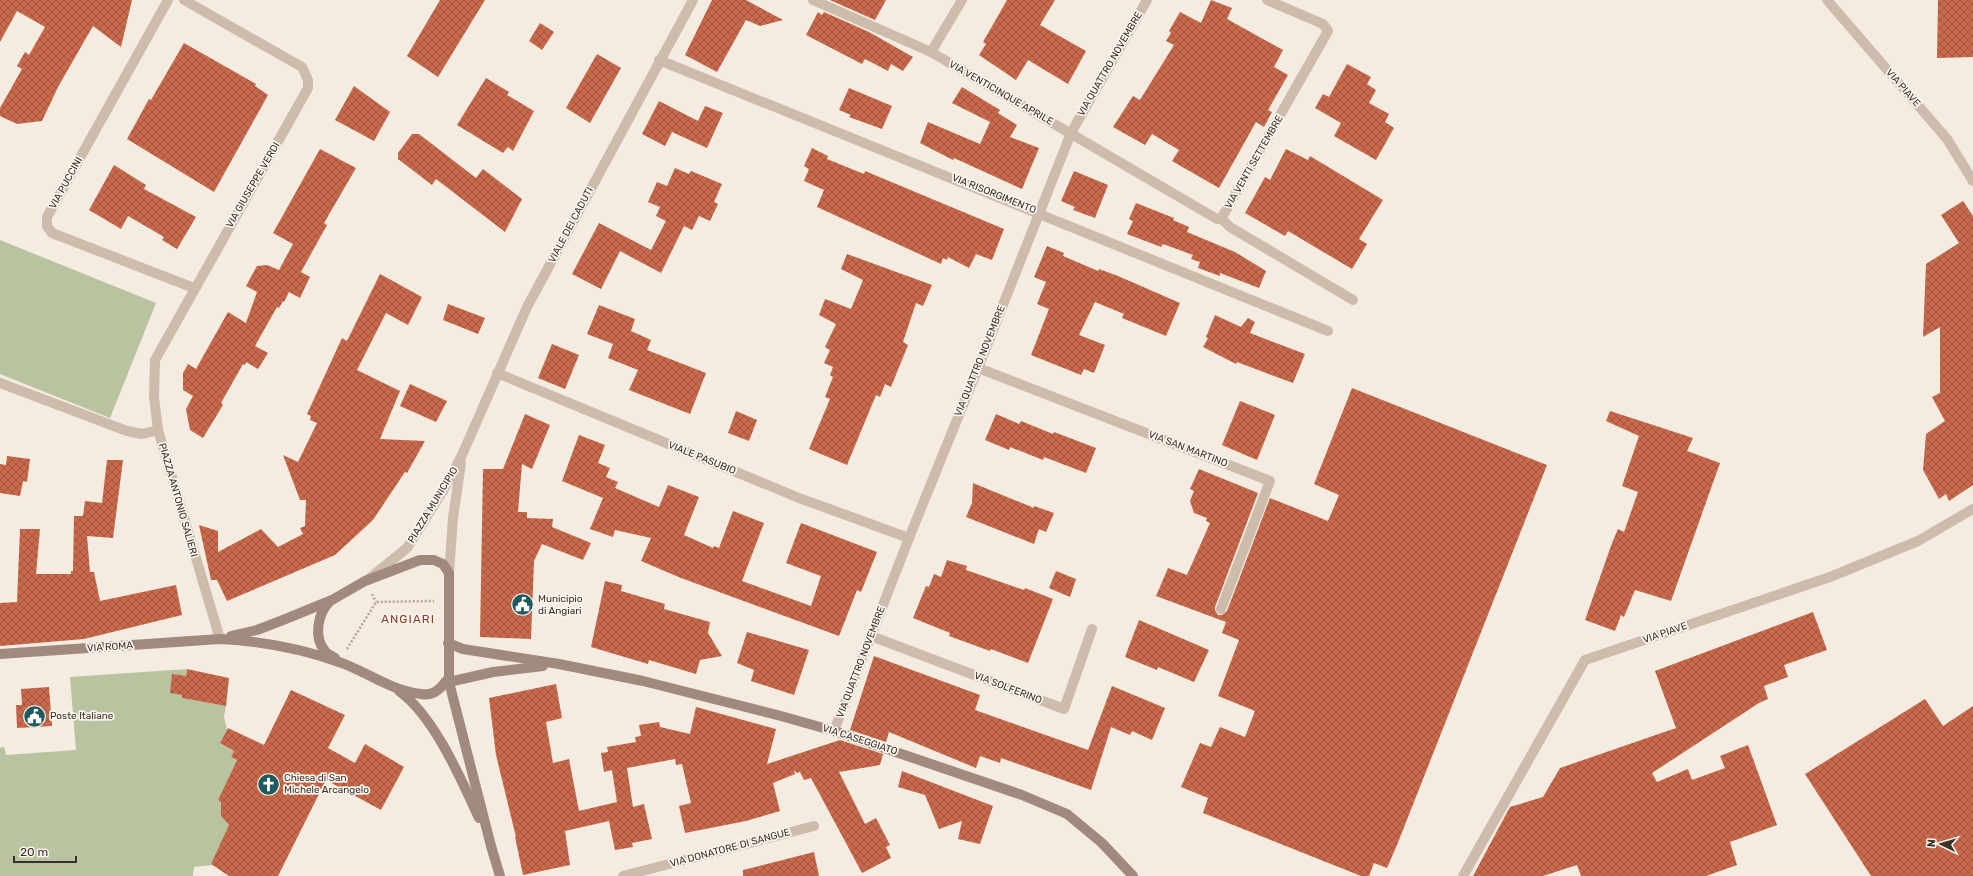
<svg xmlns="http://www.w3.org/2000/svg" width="1973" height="876" viewBox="0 0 1973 876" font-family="Rubik,sans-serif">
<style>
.green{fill:#b8c4a0}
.building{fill:url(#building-cross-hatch)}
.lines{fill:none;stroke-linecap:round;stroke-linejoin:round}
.path{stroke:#b9a596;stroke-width:2.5;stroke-dasharray:2 2;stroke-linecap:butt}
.street{stroke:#cdbbac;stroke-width:10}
.secondary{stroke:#a18a7d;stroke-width:10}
.labels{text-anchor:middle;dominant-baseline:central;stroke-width:3.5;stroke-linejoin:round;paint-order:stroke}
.street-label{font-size:10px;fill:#3b302b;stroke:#fbf5ee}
.poi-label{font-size:10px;fill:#3b302b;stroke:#fbf5ee;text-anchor:start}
.quarter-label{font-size:12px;letter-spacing:1px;fill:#8c3b22;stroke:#fbf5ee}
</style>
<defs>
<pattern id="building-cross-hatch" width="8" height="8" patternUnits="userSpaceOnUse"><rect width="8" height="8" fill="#c8694b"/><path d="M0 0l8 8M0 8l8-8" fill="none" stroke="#a4573f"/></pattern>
</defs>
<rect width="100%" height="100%" fill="#f4ebe1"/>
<!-- green -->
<g class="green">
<path d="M0 240 156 303 110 418 0 374Z"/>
<path d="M187 669 182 698 226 706 224 717 227 730 220 743 234 751 231 757 237 760 218 800 223 803 221 807V816L230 823 212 865 194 867 193 876H0V748L4 747 6 755 76 750 70 677Z"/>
</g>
<!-- building -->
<g class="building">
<path d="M0 0H132L121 47 93 26 58 87 42 121 17 124 0 116V108L22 69 17 66 25 52 29 55 45 27 17 11 0 42Z"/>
<path d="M440 0H485L438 77 407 56Z"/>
<path d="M712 0H746L783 20 760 26 746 20 717 72 685 55Z"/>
<path d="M830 0H886L875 20Z"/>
<path d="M1007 0H1055L1040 25 1086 51 1068 84 1028 60 1016 80 979 55 986 44 983 42Z"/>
<path d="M1211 0 1232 8 1227 19 1283 50 1274 67 1288 75 1268 110 1272 112 1264 127 1256 122 1219 188 1172 161 1179 150 1152 134 1145 145 1113 127 1133 96 1140 100 1174 45 1166 41 1171 33 1169 31 1180 12 1201 23Z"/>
<path d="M1938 0H1973V57L1937 58Z"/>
<path d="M818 12 822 15 824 12 869 32 913 57 903 71 891 64 888 71 865 59 862 64 806 35Z"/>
<path d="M540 23 554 32 542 50 529 41Z"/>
<path d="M184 43 256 84 255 86 268 95 214 192 127 139 149 99 151 100Z"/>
<path d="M597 54 621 68 590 123 566 108Z"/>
<path d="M1347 64 1371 77 1367 84 1376 90 1369 103 1389 114 1385 122 1394 128 1376 160 1334 136 1341 123 1315 108 1323 94 1329 97Z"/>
<path d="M486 78 509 92 507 95 534 111 513 151 508 147 503 153 457 125Z"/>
<path d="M354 86 390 112 374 141 335 120Z"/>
<path d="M962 87 1000 110 998 113 1017 125 1010 137 1039 148 1022 189 954 158 953 160 920 143 928 122 980 144 990 122 952 103Z"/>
<path d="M849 88 892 106 882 129 849 117 851 115 839 110Z"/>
<path d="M659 101 698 121 705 106 723 113 707 148 672 132 665 146 642 134Z"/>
<path d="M412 134H419L476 178 483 169 522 199 505 232 436 179 432 185 398 159V153Z"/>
<path d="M812 148 828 156 827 159 864 174 865 171 1004 229 992 260 976 254 969 268 948 257 947 260 943 258 941 264 817 207 824 190 804 181 809 169 804 166Z"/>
<path d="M320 149 356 168 324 223 327 225 301 272 310 277 300 298 289 292 284 302 283 301 279 308 277 307 255 346 268 353 258 369 246 362 245 365 243 364 221 403 223 405 203 438 190 430 186 409 193 396 183 390V373L188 364 196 369 228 312 246 323 257 292 246 286 257 266 267 265 279 270 293 244 273 233Z"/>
<path d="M1286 149 1308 160 1310 156 1383 200 1359 239 1367 244 1352 269 1288 231 1285 236 1245 213 1265 177 1270 180Z"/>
<path d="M114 165 146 185 144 189 196 217 177 249 162 240 164 237 128 216 121 229 89 210Z"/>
<path d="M675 168 689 174 691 171 722 184 714 202 718 204 710 221 699 216 692 230 684 226 661 273 620 251 601 289 572 274 599 223 651 250 666 221 656 216 660 207 648 202 657 182 667 186Z"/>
<path d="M1074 171 1108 185 1095 218 1073 210 1075 207 1061 201Z"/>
<path d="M1963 201 1973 216V485L1949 501 1946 494 1939 499 1923 470 1926 434 1945 421 1932 397 1940 393V327L1923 337 1926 264 1959 243 1941 215Z"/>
<path d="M1136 203 1174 218 1173 220 1189 227 1187 232 1235 252 1266 271 1259 288 1220 273V276L1198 268 1200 262 1191 259 1193 255 1163 244 1161 247 1127 234 1133 221 1129 219Z"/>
<path d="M1047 246 1064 253 1063 256 1098 271 1099 269 1118 276 1180 303 1166 336 1122 318 1124 314 1095 302 1079 335 1105 345 1094 373 1084 369 1081 375 1031 355 1049 309 1037 304 1046 282 1034 277Z"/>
<path d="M847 254 932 285 923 306 916 303 903 342 908 345 891 387 885 384 880 397 876 395 847 465 809 449 830 399 825 397 833 377 830 375 833 367 824 363 830 350 825 347 836 324 819 315 825 299 851 309 863 280 841 269Z"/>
<path d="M380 274 422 297 408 325 386 313 357 370 400 391 380 439 425 441 407 473 405 472 373 520 335 555 227 601 217 580H211L199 525 218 531V552L261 529 278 547 303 534 300 528 305 526 306 500H300L283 455 298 462 317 423 310 420 311 416 307 414 342 338 347 341Z"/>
<path d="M448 304 485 318 478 334 443 320Z"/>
<path d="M599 305 635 319 631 331 651 340 647 350 706 373 690 414 629 390 638 370 608 358 613 344 587 334Z"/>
<path d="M1215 315 1241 327 1248 318 1255 322 1250 333 1305 354 1293 383 1237 362 1236 364 1203 347 1208 338 1206 337Z"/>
<path d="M552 344 579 355 565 389 538 378Z"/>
<path d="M410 384 447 401 436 422 400 406Z"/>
<path d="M1352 388 1547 465 1397 845 1387 868 1374 863 1369 876H1361L1203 813 1208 798 1181 787 1200 743 1211 747 1220 727 1245 737 1255 711 1218 696 1239 640 1222 633 1226 622 1156 596 1168 568 1187 575 1210 523 1206 521 1207 518 1194 513 1190 501 1194 491 1190 489 1199 469 1258 493 1215 607V610L1218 615H1222L1227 611 1270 498 1328 521 1339 495 1314 484Z"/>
<path d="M1240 401 1275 415 1257 460 1222 445Z"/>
<path d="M736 411 757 420 749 441 728 433Z"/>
<path d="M1610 411 1693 438 1687 451 1720 463 1671 601 1635 590 1624 617 1621 615 1615 631 1585 620 1612 543 1618 529 1624 532 1638 492 1622 486 1639 436 1606 421Z"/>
<path d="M525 414 550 425 532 469 522 464 518 512H527V518L553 519 552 527 591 543 583 560 542 544 534 561 531 639 480 637 483 469H503Z"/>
<path d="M996 414 1019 424 1021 421 1053 434 1054 432 1096 448 1086 473 1044 457 1043 460 1010 447 1009 450 985 440Z"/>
<path d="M579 435 605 445 598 463 610 468 606 477 618 482 615 488 659 507 668 485 699 497 684 535 713 548 714 546 719 548 733 511 764 523 742 581 811 606 821 576 786 563 801 523 877 552 861 592 857 590 839 636 681 578 641 561 651 538 615 530 613 537 590 529 603 498 562 481Z"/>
<path d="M7 456 30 459 27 482 23 481 20 496 0 493V464L6 465Z"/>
<path d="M107 460H123L113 538 87 536 90 572H94L100 601 176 585 182 615 84 639 0 646V603L17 602 20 529H40L36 574H71V571H73L74 516H83L85 501 102 503Z"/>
<path d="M973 483 1034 508V506L1054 513 1046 532 1039 529 1034 544 966 517 972 503Z"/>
<path d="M947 560 967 566 966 570 1024 590 1025 588 1053 599 1028 663 991 649 990 651 949 636 950 633 913 618 926 586 929 587 934 574 941 577Z"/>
<path d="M1056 571 1076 579 1070 597 1049 588Z"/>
<path d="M605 581 622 585 621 591 665 604 664 609 710 622 708 633 722 656 700 660 696 674 649 660 648 664 591 647Z"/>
<path d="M1813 612 1827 650 1784 665 1788 677 1764 686 1768 699 1759 703 1652 773 1657 782 1688 769 1692 780 1725 768 1720 756 1748 745 1777 825 1730 842 1737 865 1706 876H1581L1577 865 1543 876H1473L1510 807 1543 797 1560 768 1676 728 1655 671Z"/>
<path d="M1139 620 1209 650 1194 682 1158 667 1157 670 1125 657Z"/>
<path d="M747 632 809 650 794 695 751 681 754 670 737 663Z"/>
<path d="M874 656 980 695 975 710 1088 750 1112 686 1165 708 1152 740 1132 731 1130 735 1111 727 1091 790 1001 758 1000 763 980 756 976 768 889 732 886 742 850 730Z"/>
<path d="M187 669 229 678 226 706 182 698V695L170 693 172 674 186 676Z"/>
<path d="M556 684 562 718 546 722 553 763 569 759 579 811 617 802 612 770 604 772 601 753 608 752 607 747 636 742 635 737 641 736 639 725 659 722 660 727 690 734 696 707 776 729 767 764 840 740 883 754 880 765 839 772 865 824 876 818 890 845 886 847 891 858 862 873 811 778 804 780 800 772 797 773 794 770 795 774 773 783 780 811 746 821 685 833 679 806 691 803 682 764 676 765 675 759 627 768 633 807 644 804 652 839 632 843 633 847 615 850 609 821 565 831 570 865 523 875 515 837H516L496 755 489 698Z"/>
<path d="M49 687 52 726 17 728 16 705H22L21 689Z"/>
<path d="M291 690 345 715 328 748 355 763 365 744 404 767 381 810 326 780 278 876H229L211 864 229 825 221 816V802L218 800 237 760 231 757 234 751 220 743 228 728 264 745Z"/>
<path d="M1925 699 1943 726 1973 706V876H1871L1805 774Z"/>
<path d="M902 771 993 806 980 844 958 839 962 821 939 829 925 795 898 787Z"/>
<path d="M814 852 819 876H743V870Z"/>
</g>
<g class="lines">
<!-- path -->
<g class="path">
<path d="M372 594 376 602"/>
<path d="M347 649 376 602 434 601"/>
</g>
<!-- street -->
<g class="street">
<path d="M168 0 47 217V226L52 233 194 288"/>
<path d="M184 0 302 67 308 80V88L155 360 154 397 158 430 220 639"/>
<path d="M813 0 931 52 1217 219 1221 218 1225 212 1328 31 1323 24 1267 0"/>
<path d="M1827 0 1947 139 1973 181"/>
<path d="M931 52 962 0"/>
<path d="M659 60 1328 331"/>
<path d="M1221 218 1230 227 1353 300"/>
<path d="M978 368 1270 481 1221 609"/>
<path d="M497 373 799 498 909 538"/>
<path d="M0 383 127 431 142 434 158 430"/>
<path d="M449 573 453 518 461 463"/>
<path d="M370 578 407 548 444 489 462 455 527 307 693 0"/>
<path d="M871 636 1064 709 1092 629"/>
<path d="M834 731 909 538 978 368 1071 133 1147 0"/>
<path d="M623 876 814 826"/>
<path d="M1463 876 1585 660 1830 577 1918 541 1973 509"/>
</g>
<!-- secondary -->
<g class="secondary">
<path d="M329 602C318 614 313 637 325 651 327 654 332 656 335 658"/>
<path d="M231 636 257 630 283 620 332 600 365 581 420 560H434L443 564 449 573V682L491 846 500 876"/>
<path d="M448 643 463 649 559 664 643 681 781 716 834 731 1022 795 1067 814 1102 843 1133 876"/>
<path d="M0 654 220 639C261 641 300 648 339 662 366 671 391 691 421 694 432 696 440 690 446 681L449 682 493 672 543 666"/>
<path d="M399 691C434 716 461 779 479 818"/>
</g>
</g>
<!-- icons -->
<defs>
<symbol id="civic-disc" viewBox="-11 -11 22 22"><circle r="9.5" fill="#1f5a5e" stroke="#fbf5ee"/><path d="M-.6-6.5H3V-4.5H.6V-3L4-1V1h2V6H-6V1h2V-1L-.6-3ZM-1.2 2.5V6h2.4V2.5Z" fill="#fff"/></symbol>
<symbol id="church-disc" viewBox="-11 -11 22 22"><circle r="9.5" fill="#1f5a5e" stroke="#fbf5ee"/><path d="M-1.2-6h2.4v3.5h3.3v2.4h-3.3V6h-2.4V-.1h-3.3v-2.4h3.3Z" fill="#fff"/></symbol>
</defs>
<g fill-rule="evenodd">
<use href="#civic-disc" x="510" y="592" width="25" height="25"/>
<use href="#civic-disc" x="22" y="704" width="25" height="25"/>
<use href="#church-disc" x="256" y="772" width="25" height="25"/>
</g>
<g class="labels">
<!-- street labels -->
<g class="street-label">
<text transform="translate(1110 64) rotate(-60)">VIA QUATTRO NOVEMBRE</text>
<text transform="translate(1903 88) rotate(49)">VIA PIAVE</text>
<text transform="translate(1001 93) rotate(30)">VIA VENTICINQUE APRILE</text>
<text transform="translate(1254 162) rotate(-60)">VIA VENTI SETTEMBRE</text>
<text transform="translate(66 183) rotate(-61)">VIA PUCCINI</text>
<text transform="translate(253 185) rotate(-60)">VIA GIUSEPPE VERDI</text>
<text transform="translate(994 194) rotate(22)">VIA RISORGIMENTO</text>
<text transform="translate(571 225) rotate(-62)">VIALE DEI CADUTI</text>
<text transform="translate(980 361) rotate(-68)">VIA QUATTRO NOVEMBRE</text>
<text transform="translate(1188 449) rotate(21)">VIA SAN MARTINO</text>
<text transform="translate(702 458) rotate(22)">VIALE PASUBIO</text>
<text transform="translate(178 500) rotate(74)">PIAZZA ANTONIO SALIERI</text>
<text transform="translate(433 505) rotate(-59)">PIAZZA MUNICIPIO</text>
<text transform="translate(1665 633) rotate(-19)">VIA PIAVE</text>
<text transform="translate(110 647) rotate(-4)">VIA ROMA</text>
<text transform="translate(861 662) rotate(-69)">VIA QUATTRO NOVEMBRE</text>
<text transform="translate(1008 688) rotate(21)">VIA SOLFERINO</text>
<text transform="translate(860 740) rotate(18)">VIA CASEGGIATO</text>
<text transform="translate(730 848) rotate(-15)">VIA DONATORE DI SANGUE</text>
</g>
<!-- poi labels -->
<g class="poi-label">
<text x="538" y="599">Municipio<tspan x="538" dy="12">di Angiari</tspan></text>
<text x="50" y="716">Poste Italiane</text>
<text x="284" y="778">Chiesa di San<tspan x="284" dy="12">Michele Arcangelo</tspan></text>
</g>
<!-- quarter labels -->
<g class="quarter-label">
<text x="408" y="619">ANGIARI</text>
</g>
</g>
<!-- north arrow -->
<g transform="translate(1941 844) rotate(275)" stroke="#fbf5ee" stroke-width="3" paint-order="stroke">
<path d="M0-3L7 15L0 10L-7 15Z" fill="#3b302b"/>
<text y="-6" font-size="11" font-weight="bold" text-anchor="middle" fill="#3b302b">N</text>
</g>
<!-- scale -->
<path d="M14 856v6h62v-6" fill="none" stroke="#3b302b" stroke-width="2"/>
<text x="20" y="856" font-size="12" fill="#3b302b" stroke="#fbf5ee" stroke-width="3" paint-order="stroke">20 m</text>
</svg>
